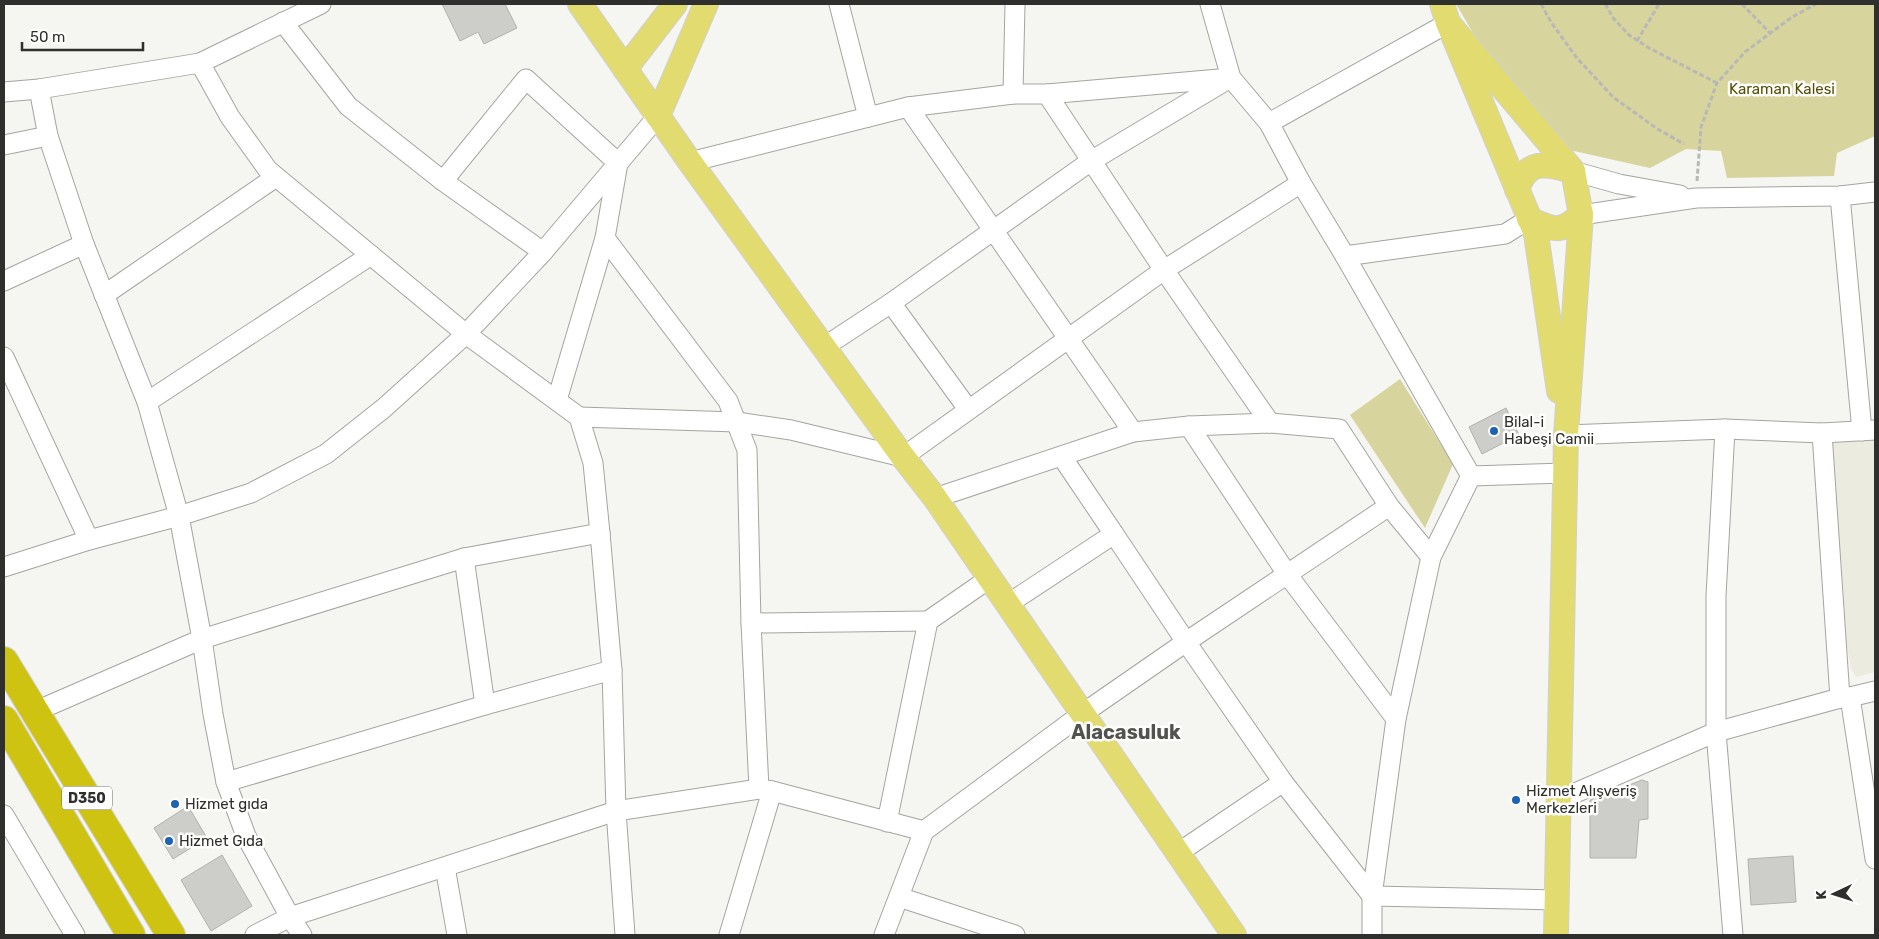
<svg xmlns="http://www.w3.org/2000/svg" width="1879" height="939" viewBox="0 0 1879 939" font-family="Rubik,sans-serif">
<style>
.built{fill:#ebebdf}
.green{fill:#d7d59d}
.building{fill:#cdcdc9;stroke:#b2b2ad}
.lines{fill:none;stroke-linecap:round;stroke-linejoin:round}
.minor-casing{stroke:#a4a4a0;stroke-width:21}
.major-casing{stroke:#d1d1d1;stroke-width:26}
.highway-casing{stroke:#d1d1d1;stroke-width:30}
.path{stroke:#b8b8b5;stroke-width:3;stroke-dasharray:5 2.5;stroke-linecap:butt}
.minor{stroke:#fff;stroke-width:19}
.major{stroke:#e2db70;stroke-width:24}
.highway{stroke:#cec310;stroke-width:28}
.poi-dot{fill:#1e62b2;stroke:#fffffe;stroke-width:2}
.labels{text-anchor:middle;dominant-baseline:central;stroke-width:5;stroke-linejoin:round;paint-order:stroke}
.shield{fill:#fffffe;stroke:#6d6d6c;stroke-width:1}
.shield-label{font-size:14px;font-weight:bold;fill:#2f2f2e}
.park-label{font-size:15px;fill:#544f05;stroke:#fffffe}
.poi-label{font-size:15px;fill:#2f2f2e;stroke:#fffffe;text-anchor:start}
.district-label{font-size:20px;font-weight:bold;fill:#52524e;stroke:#fffffe}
</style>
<rect width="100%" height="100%" fill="#f5f5f1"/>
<!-- built -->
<path class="built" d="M1875 440V672L1856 677 1851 668 1838 596 1832 443Z"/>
<!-- green -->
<g class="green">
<path d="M1456 4H1875V136L1837 153 1834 176 1727 178 1721 151 1686 149 1650 168 1565 149 1493 67Z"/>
<path d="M1400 379 1453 464 1425 528 1350 415Z"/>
</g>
<!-- building -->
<g class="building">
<path d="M442 4H505L517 28 484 44 478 32 460 41Z"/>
<path d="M1506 408 1519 435 1482 454 1469 427Z"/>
<path d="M1642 780 1648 782V819L1639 820 1636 858H1590V800Z"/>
<path d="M188 806 207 838 173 859 154 828Z"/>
<path d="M222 855 252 906 211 931 181 880Z"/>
<path d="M1793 856 1796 902 1751 905 1748 859Z"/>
</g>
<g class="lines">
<defs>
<g id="minor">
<path d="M839 4 868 117"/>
<path d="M1210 4 1231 78 1269 123 1301 183 1345 256 1471 476 1566 473"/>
<path d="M283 22 348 106 443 181 543 252"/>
<path d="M200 63 230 117 268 170 466 334 579 417 593 463 600 533 612 670 616 811 625 935"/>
<path d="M39 89 48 136 84 244 147 402 179 516 202 639 213 714 226 782 246 836 290 917 302 935"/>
<path d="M4 92 39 89 200 63 321 4"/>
<path d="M1013 94 1015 4"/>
<path d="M1047 94 1164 270 1270 423"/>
<path d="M908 107 1133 432"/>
<path d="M1269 123 1448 23"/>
<path d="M4 145 48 136"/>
<path d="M690 162 908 107 1013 94H1047L1231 78"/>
<path d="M1573 171 1619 184 1680 195"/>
<path d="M443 181 526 79 618 163 605 238 557 400"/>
<path d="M1840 196 1862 431"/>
<path d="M1581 215 1696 198 1840 196 1875 192"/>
<path d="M605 238 728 401 747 450 751 623 759 789"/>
<path d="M1345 256 1505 234 1529 219"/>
<path d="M4 281 84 244"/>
<path d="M104 295 276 177"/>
<path d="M891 303 968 409"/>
<path d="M824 347 891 303 1091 161 1225 81"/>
<path d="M4 357 89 540"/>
<path d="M147 402 371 255"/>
<path d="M579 417 737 422 791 430 903 457 1164 270 1301 183"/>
<path d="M1189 426 1287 574 1396 719"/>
<path d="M1725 429 1716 596V732L1733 935"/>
<path d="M1822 433 1840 698"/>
<path d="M1566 435 1725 429 1822 433 1875 430"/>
<path d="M935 498 1133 432 1189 426 1270 423 1339 429 1389 506 1431 557"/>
<path d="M1114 534 1186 642 1283 782 1372 896 1557 900"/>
<path d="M464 558 485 705"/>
<path d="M4 567 89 540 179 516 251 493 326 454 384 408 466 334 543 252 658 116"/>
<path d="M1008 604 1114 534 1062 457"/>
<path d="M751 623 928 621"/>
<path d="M1850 697 1875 859"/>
<path d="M34 712 202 639 464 558 600 533"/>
<path d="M226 782 485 705 612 670"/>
<path d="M1559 800 1716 732 1840 698 1850 697 1875 691"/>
<path d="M4 815 75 935"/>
<path d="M887 822 928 621 990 578"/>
<path d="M1178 853 1283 782"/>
<path d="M445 867 457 935"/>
<path d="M899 897 1015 935"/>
<path d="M255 935 290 917 616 811 759 789 772 791 924 831"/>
<path d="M729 935 772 791"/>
<path d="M884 935 924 831 1082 714 1186 642 1389 506"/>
<path d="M1372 935V896L1396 719 1431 557 1471 476"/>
</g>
<g id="major">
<path d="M580 4 690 162 903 457 935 498 1234 935"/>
<path d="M1442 4 1448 23 1536 234 1559 391"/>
<path d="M1448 23 1573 171 1581 215 1566 435 1556 935"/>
<path d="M625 69 675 4"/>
<path d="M658 116 706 4"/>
<path d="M1517 190C1527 158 1546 164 1573 171"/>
<path d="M1529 219C1553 230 1560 234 1581 215"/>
</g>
<g id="highway">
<path d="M4 661 171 935"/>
<path d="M4 720 131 935"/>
</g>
</defs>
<!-- minor casing -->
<use href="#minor" class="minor-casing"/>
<!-- major casing -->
<use href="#major" class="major-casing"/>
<!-- highway casing -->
<use href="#highway" class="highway-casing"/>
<!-- path -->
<g class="path">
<path d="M1541 4 1551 22 1576 57 1613 97 1656 128 1684 144"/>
<path d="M1605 4 1614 19 1629 35 1649 48 1717 83"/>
<path d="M1742 4 1770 33"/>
<path d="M1637 41 1659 4"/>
<path d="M1697 181 1701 127 1717 83 1745 52 1792 17 1816 4"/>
</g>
<!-- minor -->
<use href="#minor" class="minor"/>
<!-- major -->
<use href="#major" class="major"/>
<!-- highway -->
<use href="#highway" class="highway"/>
</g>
<!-- markers -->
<g class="poi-dot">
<circle cx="1494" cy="431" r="5"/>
<circle cx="1516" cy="800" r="5"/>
<circle cx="175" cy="804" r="5"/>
<circle cx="169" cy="841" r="5"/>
</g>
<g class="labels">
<!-- shield labels -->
<rect class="shield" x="62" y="786.5" width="50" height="23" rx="4"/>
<g class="shield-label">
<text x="87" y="798">D350</text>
</g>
<!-- park labels -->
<g class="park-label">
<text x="1782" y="89">Karaman Kalesi</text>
</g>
<!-- poi labels -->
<g class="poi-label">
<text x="1504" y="422">Bilal-i<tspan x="1504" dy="17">Habeşi Camii</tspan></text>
<text x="1526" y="791">Hizmet Alışveriş<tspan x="1526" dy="17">Merkezleri</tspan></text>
<text x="185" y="804">Hizmet gıda</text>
<text x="179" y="841">Hizmet Gıda</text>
</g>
<!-- district labels -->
<g class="district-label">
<text x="1126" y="732">Alacasuluk</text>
</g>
</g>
<!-- border -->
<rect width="1879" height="939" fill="none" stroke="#2f2f2e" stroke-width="10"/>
<!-- north arrow -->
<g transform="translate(1834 894) rotate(266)" stroke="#fffffe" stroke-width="4" paint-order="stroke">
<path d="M0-4L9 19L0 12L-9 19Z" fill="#2f2f2e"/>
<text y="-8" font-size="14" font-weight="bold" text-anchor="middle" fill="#2f2f2e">K</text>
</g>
<!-- scale -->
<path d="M22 42v8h121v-8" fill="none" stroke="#2f2f2e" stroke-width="2.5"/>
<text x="30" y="42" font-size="15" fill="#2f2f2e" stroke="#fffffe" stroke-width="4" paint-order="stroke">50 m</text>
</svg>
